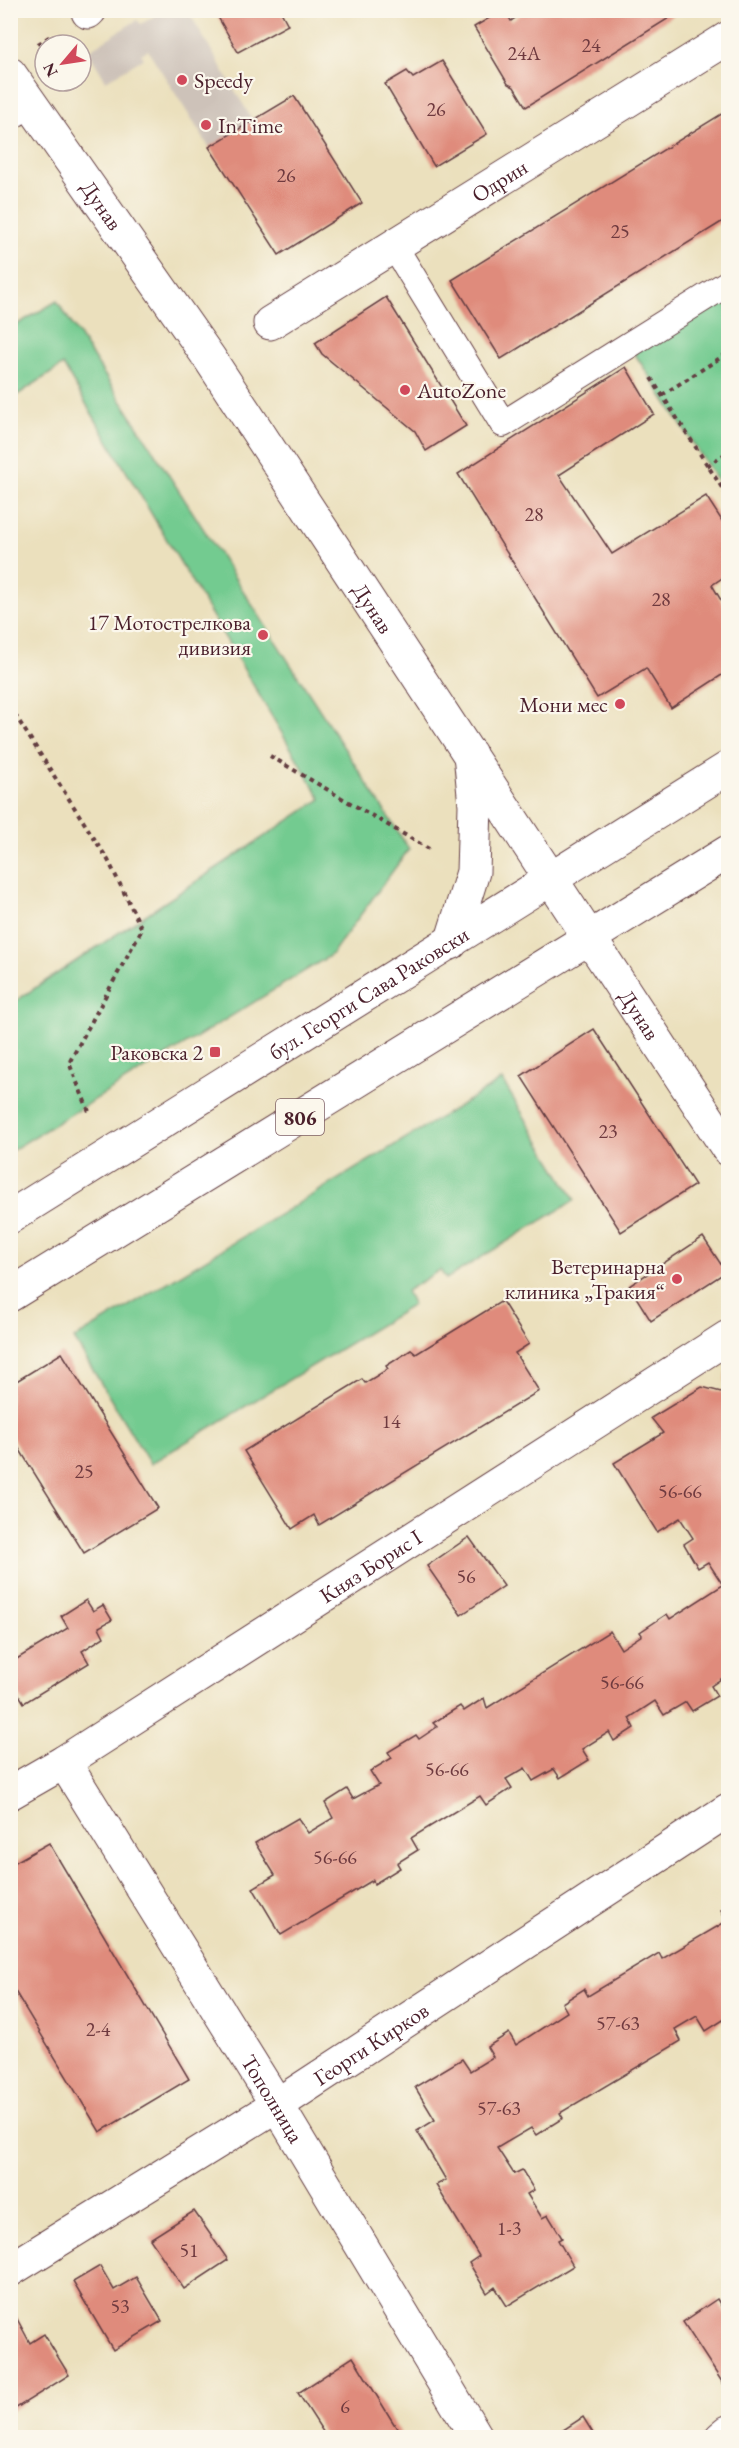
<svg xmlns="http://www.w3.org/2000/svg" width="739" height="2448" viewBox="0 0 739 2448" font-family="'EB Garamond',serif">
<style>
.industrial{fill:#cdc2b9}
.green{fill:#73cb90;stroke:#5e755e;stroke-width:1.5}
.building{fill:#df8b7b}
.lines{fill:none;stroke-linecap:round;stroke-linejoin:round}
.lane-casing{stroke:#623c41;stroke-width:28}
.street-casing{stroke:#623c41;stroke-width:35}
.secondary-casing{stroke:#623c41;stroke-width:35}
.primary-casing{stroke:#623c41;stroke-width:35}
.path{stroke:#623c41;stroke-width:4;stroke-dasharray:4.5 4.5;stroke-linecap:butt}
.lane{stroke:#fff;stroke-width:26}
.street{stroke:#fff;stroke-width:33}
.secondary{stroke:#fff;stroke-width:33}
.primary{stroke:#fff;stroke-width:33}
.poi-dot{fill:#d1495b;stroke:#fbf7ec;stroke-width:2}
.labels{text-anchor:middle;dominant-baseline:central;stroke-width:4.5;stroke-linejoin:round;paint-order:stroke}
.number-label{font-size:20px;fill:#6f3a3f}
.shield{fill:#fbf7ec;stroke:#7f6065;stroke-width:1.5}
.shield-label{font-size:21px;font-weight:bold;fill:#4a1f2b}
.poi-label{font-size:22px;fill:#4a1f2b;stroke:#fbf7ec;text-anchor:end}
.street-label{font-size:22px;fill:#4a1f2b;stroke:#fbf7ec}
</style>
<rect width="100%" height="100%" fill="#fbf7ec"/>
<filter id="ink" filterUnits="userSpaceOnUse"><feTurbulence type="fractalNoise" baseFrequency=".0167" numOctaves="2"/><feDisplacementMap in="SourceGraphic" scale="12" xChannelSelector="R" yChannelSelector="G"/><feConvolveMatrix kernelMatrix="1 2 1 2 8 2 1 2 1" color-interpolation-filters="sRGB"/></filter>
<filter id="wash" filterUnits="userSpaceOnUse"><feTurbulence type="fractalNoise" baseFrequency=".008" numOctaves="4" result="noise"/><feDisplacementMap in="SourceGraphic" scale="24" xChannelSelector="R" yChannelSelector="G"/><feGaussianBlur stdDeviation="1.35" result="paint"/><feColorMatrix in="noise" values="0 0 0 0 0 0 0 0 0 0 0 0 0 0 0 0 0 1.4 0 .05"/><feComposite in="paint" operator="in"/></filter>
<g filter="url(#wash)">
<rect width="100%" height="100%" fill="#ebe0bd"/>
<!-- industrial -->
<path class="industrial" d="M163 11H188L253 121 209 147 148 50 141 54 144 58 106 81 88 51 137 20 141 24Z"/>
<!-- green -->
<g class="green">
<path d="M728 283V497L629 345Z"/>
<path d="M57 301 409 849 331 955 11 1151V1004L321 799 63 365 11 399V328Z"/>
<path d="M502 1080 575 1200 446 1279 440 1270 406 1291 413 1305 150 1464 74 1339Z"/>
</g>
<g id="blocks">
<!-- building -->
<g class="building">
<path d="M214 10H280L288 25 238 52Z"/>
<path d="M503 10H505L511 21 527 10H682L526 107 514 87 508 84 474 27Z"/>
<path d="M442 61 487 134 434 166 385 84 407 71 413 78Z"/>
<path d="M294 96 362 203 279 255 209 147Z"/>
<path d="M728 110V218L501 359 452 280Z"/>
<path d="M386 297 466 426 426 451 415 431 322 354 315 343Z"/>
<path d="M626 367 654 414 559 475 612 554 706 496 728 530V574L712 585 728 612V671L671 708 646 668 597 698 458 474Z"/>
<path d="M594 1029 695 1185 621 1232 521 1076Z"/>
<path d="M703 1237 726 1272 651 1321 629 1286Z"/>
<path d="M502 1301 529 1344 515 1353 539 1391 319 1525 314 1515 292 1529 244 1451 362 1379 365 1383 388 1369 386 1366 411 1350 416 1354Z"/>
<path d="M62 1353 158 1508 84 1553 10 1434V1385Z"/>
<path d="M728 1371V1674L711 1686 717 1696 692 1711 686 1702 664 1715 655 1701 629 1718 634 1728 614 1741 609 1732 582 1749 589 1760 560 1778 554 1769 533 1781 525 1768 506 1779 512 1788 486 1805 480 1796 411 1838 418 1850 397 1863 400 1868 374 1884 373 1880 281 1935 253 1888 275 1875 255 1843 298 1818 308 1833 333 1818 325 1803 347 1789 353 1799 379 1785 370 1771 392 1758 388 1752 416 1735 419 1739 437 1727 433 1723 460 1706 464 1711 484 1698 487 1708 610 1631 621 1649 642 1635 640 1632 667 1614 670 1619 723 1585 708 1562 698 1568 684 1544 693 1538 680 1518 657 1532 614 1463 663 1433 651 1418 702 1387 721 1392 725 1390V1374Z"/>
<path d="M469 1537 504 1586 461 1615 427 1566Z"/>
<path d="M86 1600 93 1611 103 1605 112 1620 99 1627 104 1637 82 1651 89 1663 24 1703 10 1680V1663L68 1628 61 1616Z"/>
<path d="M49 1843 189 2079 100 2132 10 1983V1865Z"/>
<path d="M728 1905V2017L706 2031 697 2016 675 2029 681 2041 560 2113 563 2118 536 2135 531 2128 497 2148 514 2174 522 2170 534 2190 527 2194 542 2218 548 2215 562 2238 558 2240 573 2266 507 2306 495 2287 487 2293 469 2263 479 2256 436 2185 446 2180 417 2131 435 2120 415 2087 462 2059 470 2071 493 2057 487 2047 509 2033 516 2045 567 2012 562 2003 584 1989 588 1996 659 1953 662 1959 727 1921 721 1910Z"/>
<path d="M194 2211 228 2260 184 2289 150 2239Z"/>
<path d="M100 2266 114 2290 136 2277 162 2321 113 2350 73 2282Z"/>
<path d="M717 2299 728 2317V2387L726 2388 683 2322Z"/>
<path d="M16 2317 30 2343 44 2334 69 2375 10 2412V2320Z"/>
<path d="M353 2357 391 2419 403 2438H327L298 2393Z"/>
<path d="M583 2417 596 2438H551Z"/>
</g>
</g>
</g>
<g filter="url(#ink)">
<use href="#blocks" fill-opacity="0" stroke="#623c41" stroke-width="1.5"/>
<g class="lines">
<defs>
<g id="lane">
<path d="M10 117 31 104"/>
<path d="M394 246 503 424 728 283"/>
</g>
<g id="street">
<path d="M88 12 90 10"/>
<path id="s1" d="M270 323 728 38"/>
<path id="s2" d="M64 1762 277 2105 477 2438"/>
<path id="s3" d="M10 1793 64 1762 728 1337"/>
<path id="s4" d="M10 2270 277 2105 728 1810"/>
<path d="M721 2438 728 2432"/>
</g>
<g id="secondary">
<path id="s5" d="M10 74 210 359 728 1149"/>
</g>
<g id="primary">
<path d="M451 943 473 872 475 805 470 754"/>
<path id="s6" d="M10 1217 728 768"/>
<path d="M10 1295 728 852"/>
</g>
</defs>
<!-- lane casing -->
<use href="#lane" class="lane-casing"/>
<!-- street casing -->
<use href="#street" class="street-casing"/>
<!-- secondary casing -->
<use href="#secondary" class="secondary-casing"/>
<!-- primary casing -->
<use href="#primary" class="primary-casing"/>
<!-- path -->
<g class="path">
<path d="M38 44 52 35"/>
<path d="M651 378 728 497"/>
<path d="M662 395 728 353"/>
<path d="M707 466 728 452"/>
<path d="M10 707 108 860 142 929 69 1063 90 1114"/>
<path d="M270 756 429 849"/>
</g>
<!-- lane -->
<use href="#lane" class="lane"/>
<!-- street -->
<use href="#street" class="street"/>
<!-- secondary -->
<use href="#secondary" class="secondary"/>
<!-- primary -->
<use href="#primary" class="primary"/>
</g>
</g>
<!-- markers -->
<g class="poi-dot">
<circle cx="182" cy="80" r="6"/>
<circle cx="206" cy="125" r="6"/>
<circle cx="405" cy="390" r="6"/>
<circle cx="263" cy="635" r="6"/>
<circle cx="620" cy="704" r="6"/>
<rect x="209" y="1046" width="12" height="12" rx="3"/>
<circle cx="677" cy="1279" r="6"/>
</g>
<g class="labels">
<!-- number labels -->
<g class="number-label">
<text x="591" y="45">24</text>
<text x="524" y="53">24А</text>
<text x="436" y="109">26</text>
<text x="286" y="175">26</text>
<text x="620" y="231">25</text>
<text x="534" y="514">28</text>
<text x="661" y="599">28</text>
<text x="608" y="1131">23</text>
<text x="391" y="1421">14</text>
<text x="84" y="1471">25</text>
<text x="680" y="1491">56-66</text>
<text x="466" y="1576">56</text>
<text x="622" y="1682">56-66</text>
<text x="447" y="1769">56-66</text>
<text x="335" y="1857">56-66</text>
<text x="618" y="2023">57-63</text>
<text x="98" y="2029">2-4</text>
<text x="499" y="2108">57-63</text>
<text x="509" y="2228">1-3</text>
<text x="189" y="2250">51</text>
<text x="120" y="2306">53</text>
<text x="345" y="2406">6</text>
</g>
<!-- shield labels -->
<rect class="shield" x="276" y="1099" width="48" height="36" rx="4.5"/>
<g class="shield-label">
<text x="300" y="1117">806</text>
</g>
<!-- poi labels -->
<g class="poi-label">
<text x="194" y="80" text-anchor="start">Speedy</text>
<text x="218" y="125" text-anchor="start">InTime</text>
<text x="417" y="390" text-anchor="start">AutoZone</text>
<text x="251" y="622">17 Мотострелкова<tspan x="251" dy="25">дивизия</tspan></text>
<text x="608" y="704">Мони мес</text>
<text x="203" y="1052">Раковска 2</text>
<text x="665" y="1266">Ветеринарна<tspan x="665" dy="25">клиника „Тракия“</tspan></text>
</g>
<!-- street labels -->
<g class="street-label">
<text stroke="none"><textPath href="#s1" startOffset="270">Одрин</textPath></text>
<text stroke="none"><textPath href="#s5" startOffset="160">Дунав</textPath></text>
<text stroke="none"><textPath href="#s5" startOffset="646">Дунав</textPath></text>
<text stroke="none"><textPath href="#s6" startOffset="423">бул. Георги Сава Раковски</textPath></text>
<text stroke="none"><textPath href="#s5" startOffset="1132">Дунав</textPath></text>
<text stroke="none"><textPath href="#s3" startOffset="426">Княз Борис I</textPath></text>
<text stroke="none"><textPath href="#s4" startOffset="426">Георги Кирков</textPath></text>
<text stroke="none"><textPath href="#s2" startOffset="396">Тополница</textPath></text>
</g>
</g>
<!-- margin -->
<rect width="739" height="2448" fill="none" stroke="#fbf7ec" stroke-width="36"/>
<!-- north arrow -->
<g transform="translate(63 63) rotate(241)"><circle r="28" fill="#fbf7ec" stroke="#b4a19f" stroke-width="1.5"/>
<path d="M0-4.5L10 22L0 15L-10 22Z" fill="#d1495b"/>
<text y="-9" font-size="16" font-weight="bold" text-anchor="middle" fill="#4a1f2b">N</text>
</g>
</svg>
